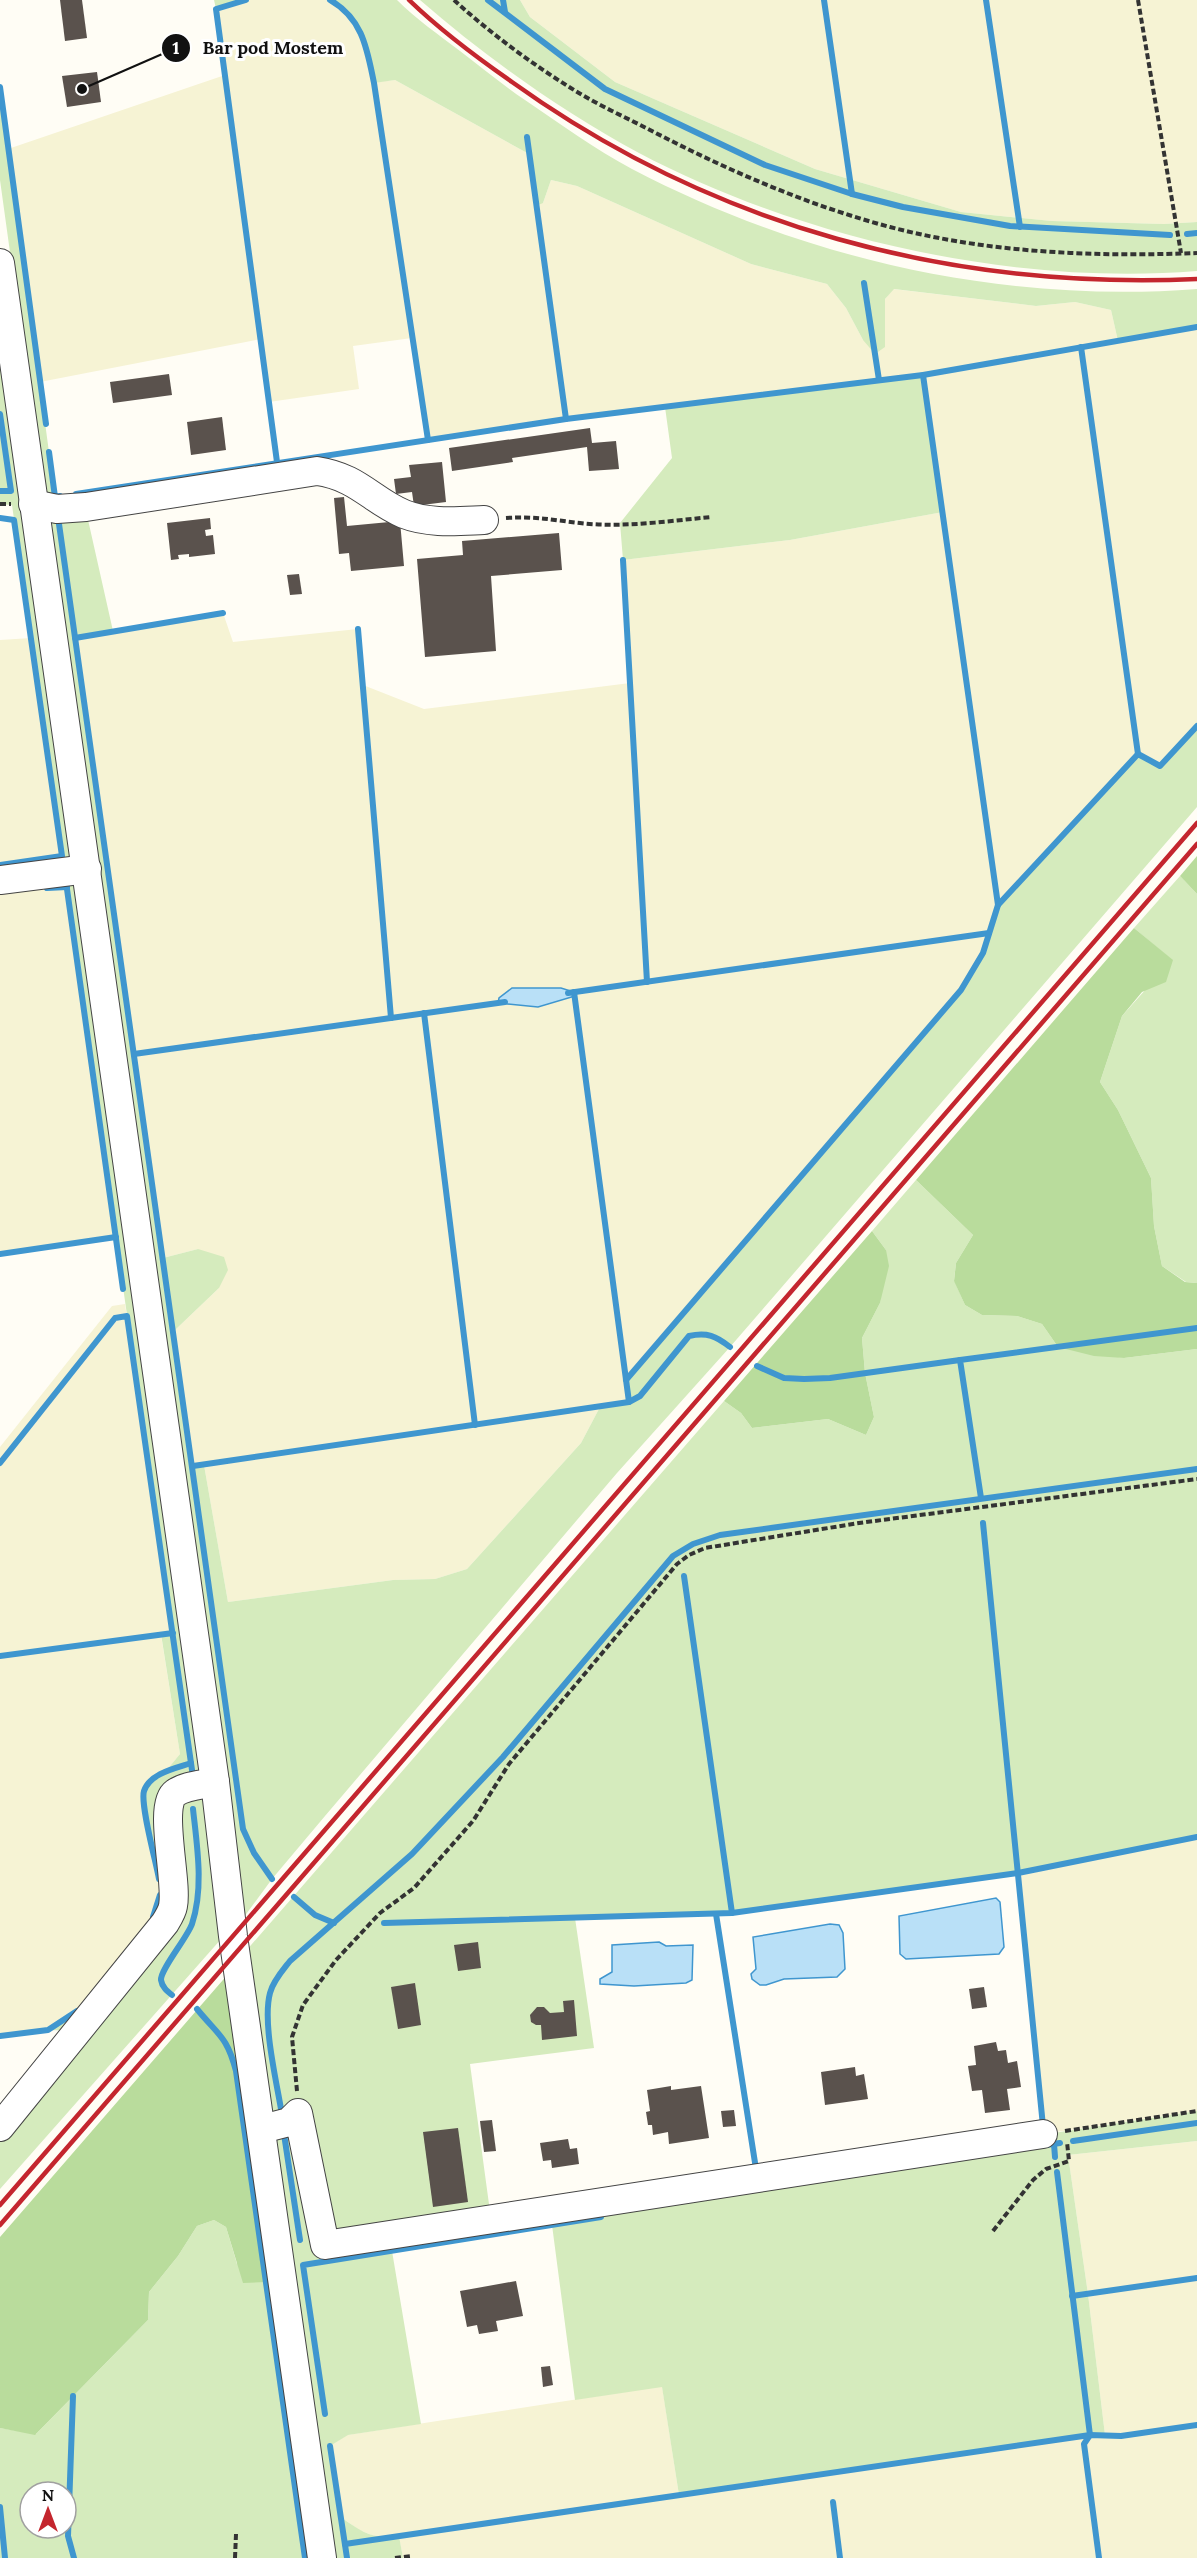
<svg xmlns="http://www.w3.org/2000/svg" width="1197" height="2558" viewBox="0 0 1197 2558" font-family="Lora,serif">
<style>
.farmland{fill:#f6f3d4}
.green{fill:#d5ebbd;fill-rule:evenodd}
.forest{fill:#b9dc9c}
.water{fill:#b9e0f7;stroke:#3f96cf;stroke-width:1.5}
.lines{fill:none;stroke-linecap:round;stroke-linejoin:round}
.stream{stroke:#3f96cf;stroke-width:6}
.building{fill:#5a524d}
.minor-casing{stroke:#444;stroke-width:30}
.path{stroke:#333;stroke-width:4;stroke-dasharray:6 3;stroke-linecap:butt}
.minor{stroke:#fff;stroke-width:28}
.rail{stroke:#c4262e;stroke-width:4.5}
.leader{fill:none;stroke:#111;stroke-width:2}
.callout-dot{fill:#111;stroke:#fff;stroke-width:2}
.mark-label{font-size:18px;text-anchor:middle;font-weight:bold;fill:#fff}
.callout-label{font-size:18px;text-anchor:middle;font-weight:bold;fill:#111;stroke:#fff;stroke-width:6;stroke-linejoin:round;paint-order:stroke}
</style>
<rect width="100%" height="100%" fill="#fffdf5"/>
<!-- farmland -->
<g class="farmland">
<path d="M246 0H330L355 23 365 40 374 82 395 80 529 154 543 203 551 180 577 186 751 264 827 284 846 308 863 340 885 325V299L893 289 1036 306 1075 302 1111 310 1118 341 1197 327V726L1160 766 1138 754 999 905 983 953 961 990 626 1380 629 1402 600 1407 581 1443 467 1569 435 1579 393 1580 228 1602 204 1465 193 1466 174 1331 219 1288 198 1249 163 1258 75 638 223 613 233 642 358 629 363 685 424 709 630 683 623 560 790 540 943 512 923 375 566 419 428 440 412 338 353 346 359 389 269 402 261 339 40 382 8 149 225 75 216 9Z"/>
<path d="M520 0H1197V222L1164 224 1052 221 961 212 815 169 615 82 530 17Z"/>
<path d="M31 638 116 1237 0 1254V640Z"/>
<path d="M125 1304 173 1633 161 1635 180 1754 166 1771 151 1780 154 1849 160 1885V1901L154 1916 74 2014 48 2030 0 2036V1447L112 1306Z"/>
<path d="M1197 1837V2111L1043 2134 1018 1873Z"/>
<path d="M1197 2141V2558H403L399 2537 382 2539 359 2530 341 2517 330 2446 347 2435 662 2386 679 2495 1090 2435H1105L1088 2294 1068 2155Z"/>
</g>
<!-- green -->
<g class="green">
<path d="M214 0H246L216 9Z"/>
<path d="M330 0H397C416 19 439 35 460 51 482 68 503 85 525 100 560 124 595 149 632 169 804 259 1003 304 1197 289V327L1118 341 1111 310 1075 302 1036 306 894 289 885 299V347L875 354 863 340 846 308 827 284 751 264 577 186 551 180 543 203 536 206 529 154 395 80 374 83C367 49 363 19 330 0Z"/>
<path d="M420 0H520L530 17 615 82 815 169 961 212 1052 221 1164 224 1197 222V271C1014 286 802 239 639 153 561 111 487 58 420 0Z"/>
<path d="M0 87 55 497 82 493 113 631 75 638 163 1258 198 1249 224 1257 228 1270 219 1288 174 1331 193 1466 204 1465 228 1602 393 1580 435 1579 467 1569 581 1443 600 1407 629 1402 626 1380 961 990 983 953 998 905 1138 754 1160 766 1197 726V807L730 1347 617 1473 325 1816 272 1879 241 1921 0 180Z"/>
<path d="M0 335 139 1301 222 1938 0 2189V2127L77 2031 48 2030 74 2014 154 1916 160 1901V1885L144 1806V1791L151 1780 166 1771 180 1754 161 1634 172 1632 12 505 0 504Z"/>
<path d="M923 375 943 512 790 540 623 560 620 523 672 458 665 407Z"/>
<path d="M1180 876 1197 894V1283L1186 1282 1162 1266 1154 1226 1151 1178 1118 1110 1100 1082 1122 1016 1172 960 1134 928Z"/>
<path d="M916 1180 973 1235 956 1263 954 1280 965 1305 982 1315 1017 1316 1042 1324 1058 1347 1124 1358 1197 1349V1837L1018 1873 732 1913 575 1918 594 2048 470 2064 491 2219 1197 2111V2141L1068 2155 1088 2294 1105 2435H1090L679 2495 662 2387 575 2400 552 2225 392 2251 421 2424 348 2435 330 2446 341 2517C361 2532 374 2540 399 2536L403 2558H333L245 1952 724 1401 741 1413 752 1428 828 1419 866 1435 874 1417 865 1373 862 1338 880 1303 886 1250 872 1231Z"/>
<path d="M252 2185H260L313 2558H0V2428L36 2434 148 2320 149 2292 178 2256 197 2226 214 2220 226 2227 237 2264ZM30 2492H66V2528H30Z"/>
</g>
<!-- forest -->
<g class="forest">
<path d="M1197 856V894L1180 876Z"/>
<path d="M1134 928 1173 960 1166 982 1142 992 1122 1016 1100 1082 1118 1110 1151 1178 1154 1226 1162 1266 1185 1282 1197 1283V1349L1124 1358 1094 1356 1058 1347 1042 1324 1017 1316 982 1315 965 1305 954 1281 956 1263 973 1235 916 1180Z"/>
<path d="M872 1231 886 1250 889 1266 880 1303 862 1338 865 1373 874 1417 866 1435 828 1419 752 1428 741 1413 724 1401Z"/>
<path d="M229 1973 260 2185 252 2186 266 2282 243 2283 226 2227 214 2220 197 2226 178 2256 149 2292 148 2320 35 2435 0 2428V2237Z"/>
</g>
<!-- water -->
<g class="water">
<path d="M512 988H561L574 992 575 996 538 1007 498 1003 499 998Z"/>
<path d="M996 1898 1000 1902 1004 1947 999 1954 906 1959 900 1954 899 1916Z"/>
<path d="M830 1924 839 1925 843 1933 845 1969 837 1977 784 1979 766 1985H760L752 1979 751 1974 756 1969 753 1937Z"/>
<path d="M659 1942 666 1946 693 1945 692 1980 686 1983 634 1986 600 1984V1979L612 1972V1945Z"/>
</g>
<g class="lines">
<!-- stream -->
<g class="stream">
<path d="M246 0 216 9 277 462"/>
<path d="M330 0C363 19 367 49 374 83L428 440"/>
<path d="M488 0 605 89 765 165 852 194 903 207 1010 226 1170 235"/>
<path d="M503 0 505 12"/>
<path d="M824 0 852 194"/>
<path d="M986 0 1020 227"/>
<path d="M0 87 46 424"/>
<path d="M527 137 566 419"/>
<path d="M1187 234 1197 233"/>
<path d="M864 283 879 380"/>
<path d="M1081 347 1138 754"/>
<path d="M923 375 998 905"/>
<path d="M0 414 11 491H0"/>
<path d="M49 452 55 497 60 496"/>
<path d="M76 494 566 419 923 375 1197 327"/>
<path d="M0 518 14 520 62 856 0 865"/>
<path d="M59 524 243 1829 254 1853 272 1879"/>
<path d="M623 560 647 982"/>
<path d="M358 629 391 1018"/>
<path d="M75 638 223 613"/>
<path d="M66 882 123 1289"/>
<path d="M47 888 67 887"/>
<path d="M574 992 629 1402"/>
<path d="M568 993 989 933"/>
<path d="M424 1013 475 1425"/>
<path d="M134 1054 505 1002"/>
<path d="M0 1254 116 1237"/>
<path d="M757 1366 784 1378 804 1379 830 1378 960 1360"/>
<path d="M626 1380 961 990 983 953 998 905 1138 754 1160 766 1197 726"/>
<path d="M0 1463 115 1318 127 1316 193 1777"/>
<path d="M193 1466 629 1402 640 1396 689 1336C707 1332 716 1336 730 1347"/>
<path d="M981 1498 960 1360 1197 1328"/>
<path d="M983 1523 1043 2126"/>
<path d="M684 1576 732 1913"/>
<path d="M0 1656 173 1633"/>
<path d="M159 1879C156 1862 140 1804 144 1791 150 1773 176 1768 191 1763"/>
<path d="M294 1897 315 1915 334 1923"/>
<path d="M716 1914 756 2169"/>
<path d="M153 1917 160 1895"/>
<path d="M384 1923 732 1913 1018 1873 1197 1837"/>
<path d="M172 1995C167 1991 162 1987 161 1980 160 1970 187 1938 192 1924 204 1888 197 1846 193 1809"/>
<path d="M197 2009C218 2035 227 2036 236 2071L305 2558"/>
<path d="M0 2036 48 2030 77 2011"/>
<path d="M282 2115C277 2083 262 2023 270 1993 273 1981 283 1970 290 1961L412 1854 503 1757 673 1556 693 1544 720 1535 1197 1469"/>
<path d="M284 2134 300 2240"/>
<path d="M1073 2141 1197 2123"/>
<path d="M1054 2144 1055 2157"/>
<path d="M1046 2145 1060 2143"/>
<path d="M1057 2172 1090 2435 1084 2444 1099 2558"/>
<path d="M1072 2296 1197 2278"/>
<path d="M73 2396 68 2536 74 2558"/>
<path d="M325 2414 303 2265 601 2217"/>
<path d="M330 2446 347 2558"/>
<path d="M833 2502 840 2558"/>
<path d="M0 2507 5 2558"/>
<path d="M345 2544 1090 2435 1121 2436 1197 2425"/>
</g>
</g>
<!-- building -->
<g class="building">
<path d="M60 0H82L87 38 65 41Z"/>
<path d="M97 72 101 102 67 107 62 76Z"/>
<path d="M169 374 172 395 113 403 110 382Z"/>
<path d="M222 417 226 450 191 455 187 422Z"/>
<path d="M590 428 592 443 616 441 619 469 589 471 587 447 512 458 513 462 452 471 449 448Z"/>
<path d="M442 462 446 502 414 506 412 492 396 494 394 479 411 477 409 465Z"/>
<path d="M344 497 347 526 400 521 404 566 351 571 349 553 339 554 334 498Z"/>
<path d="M210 518 211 529 205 530 206 536 213 535 215 554 189 557V554L178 555 179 559 171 560 167 523Z"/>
<path d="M559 533 562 570 491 576 496 651 425 657 417 559 463 555 462 541Z"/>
<path d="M299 574 302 594 290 595 287 575Z"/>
<path d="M478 1942 481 1968 458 1971 454 1945Z"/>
<path d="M415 1983 421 2025 398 2029 391 1987Z"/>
<path d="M984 1987 987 2007 972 2009 969 1989Z"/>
<path d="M574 2000 577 2036 542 2040 541 2025H536L531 2022 530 2015 537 2007H544L550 2013 564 2012 563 2001Z"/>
<path d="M996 2042 998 2051 1006 2050 1008 2063 1017 2061 1021 2087 1007 2089 1010 2110 985 2113 982 2090 972 2091 968 2066 976 2065 974 2046Z"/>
<path d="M855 2067 856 2076 864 2074 868 2099 825 2105 821 2072Z"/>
<path d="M671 2086V2090L701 2086 709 2138 669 2144 668 2132 653 2135 652 2125H648L646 2112 650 2111 647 2090Z"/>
<path d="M734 2110 736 2126 723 2127 721 2111Z"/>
<path d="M492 2120 496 2151 484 2152 480 2121Z"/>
<path d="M458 2128 468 2202 433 2207 423 2132Z"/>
<path d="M568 2139 570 2149 577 2148 579 2164 552 2168 551 2160 543 2161 540 2143Z"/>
<path d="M516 2281 523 2316 496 2321 498 2331 479 2334 477 2325 467 2327 460 2291Z"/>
<path d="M550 2366 553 2385 543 2387 541 2367Z"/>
</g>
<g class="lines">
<defs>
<g id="minor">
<path d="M0 263 215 1782 233 1936 322 2558"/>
<path d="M33 504 57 509 86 507 317 471C358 477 371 500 404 514 429 524 458 521 484 520"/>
<path d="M0 880 87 869"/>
<path d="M0 2127 165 1923C168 1918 172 1912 173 1906 178 1882 158 1805 175 1793 186 1785 202 1785 215 1782"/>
<path d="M262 2129 289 2122 298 2113 325 2245 1043 2134"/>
</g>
</defs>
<!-- minor casing -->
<use href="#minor" class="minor-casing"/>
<!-- path -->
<g class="path">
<path d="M454 0C490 33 532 64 574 90 598 105 625 117 650 130 727 170 807 205 890 227 989 253 1095 257 1197 253"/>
<path d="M1138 0 1181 253"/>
<path d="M0 504H11"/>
<path d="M506 518C535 516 552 520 580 523 623 528 668 521 711 517"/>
<path d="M297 2091 292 2037 303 2005 336 1960 380 1913 414 1888 473 1821 509 1764 677 1564 689 1555 705 1548 859 1523 1197 1479"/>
<path d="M1065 2131 1197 2111"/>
<path d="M993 2231 1033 2180 1046 2169 1069 2161 1067 2142"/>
<path d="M235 2558 236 2534"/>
<path d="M395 2558 411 2556"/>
</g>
<!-- minor -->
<use href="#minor" class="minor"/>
<!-- rail -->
<g class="rail">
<path d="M409 0C440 30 476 57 512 82 714 227 950 290 1197 279"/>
<path d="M0 2205 1197 823"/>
<path d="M0 2225 1197 844"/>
</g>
</g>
<!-- callouts -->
<path class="leader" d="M82 89L176 48"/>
<g class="callout-dot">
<circle cx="82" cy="89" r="6"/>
<circle cx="176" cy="48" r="15"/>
</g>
<g class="mark-label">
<text x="176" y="54">1</text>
</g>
<g class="callout-label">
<text x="273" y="54">Bar pod Mostem</text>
</g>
<!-- north arrow -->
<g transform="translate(48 2510)"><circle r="28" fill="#ffffff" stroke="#a0a0a0" stroke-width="1.5"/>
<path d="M0-4.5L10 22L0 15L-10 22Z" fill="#c4262e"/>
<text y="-9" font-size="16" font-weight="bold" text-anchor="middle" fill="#111111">N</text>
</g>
</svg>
